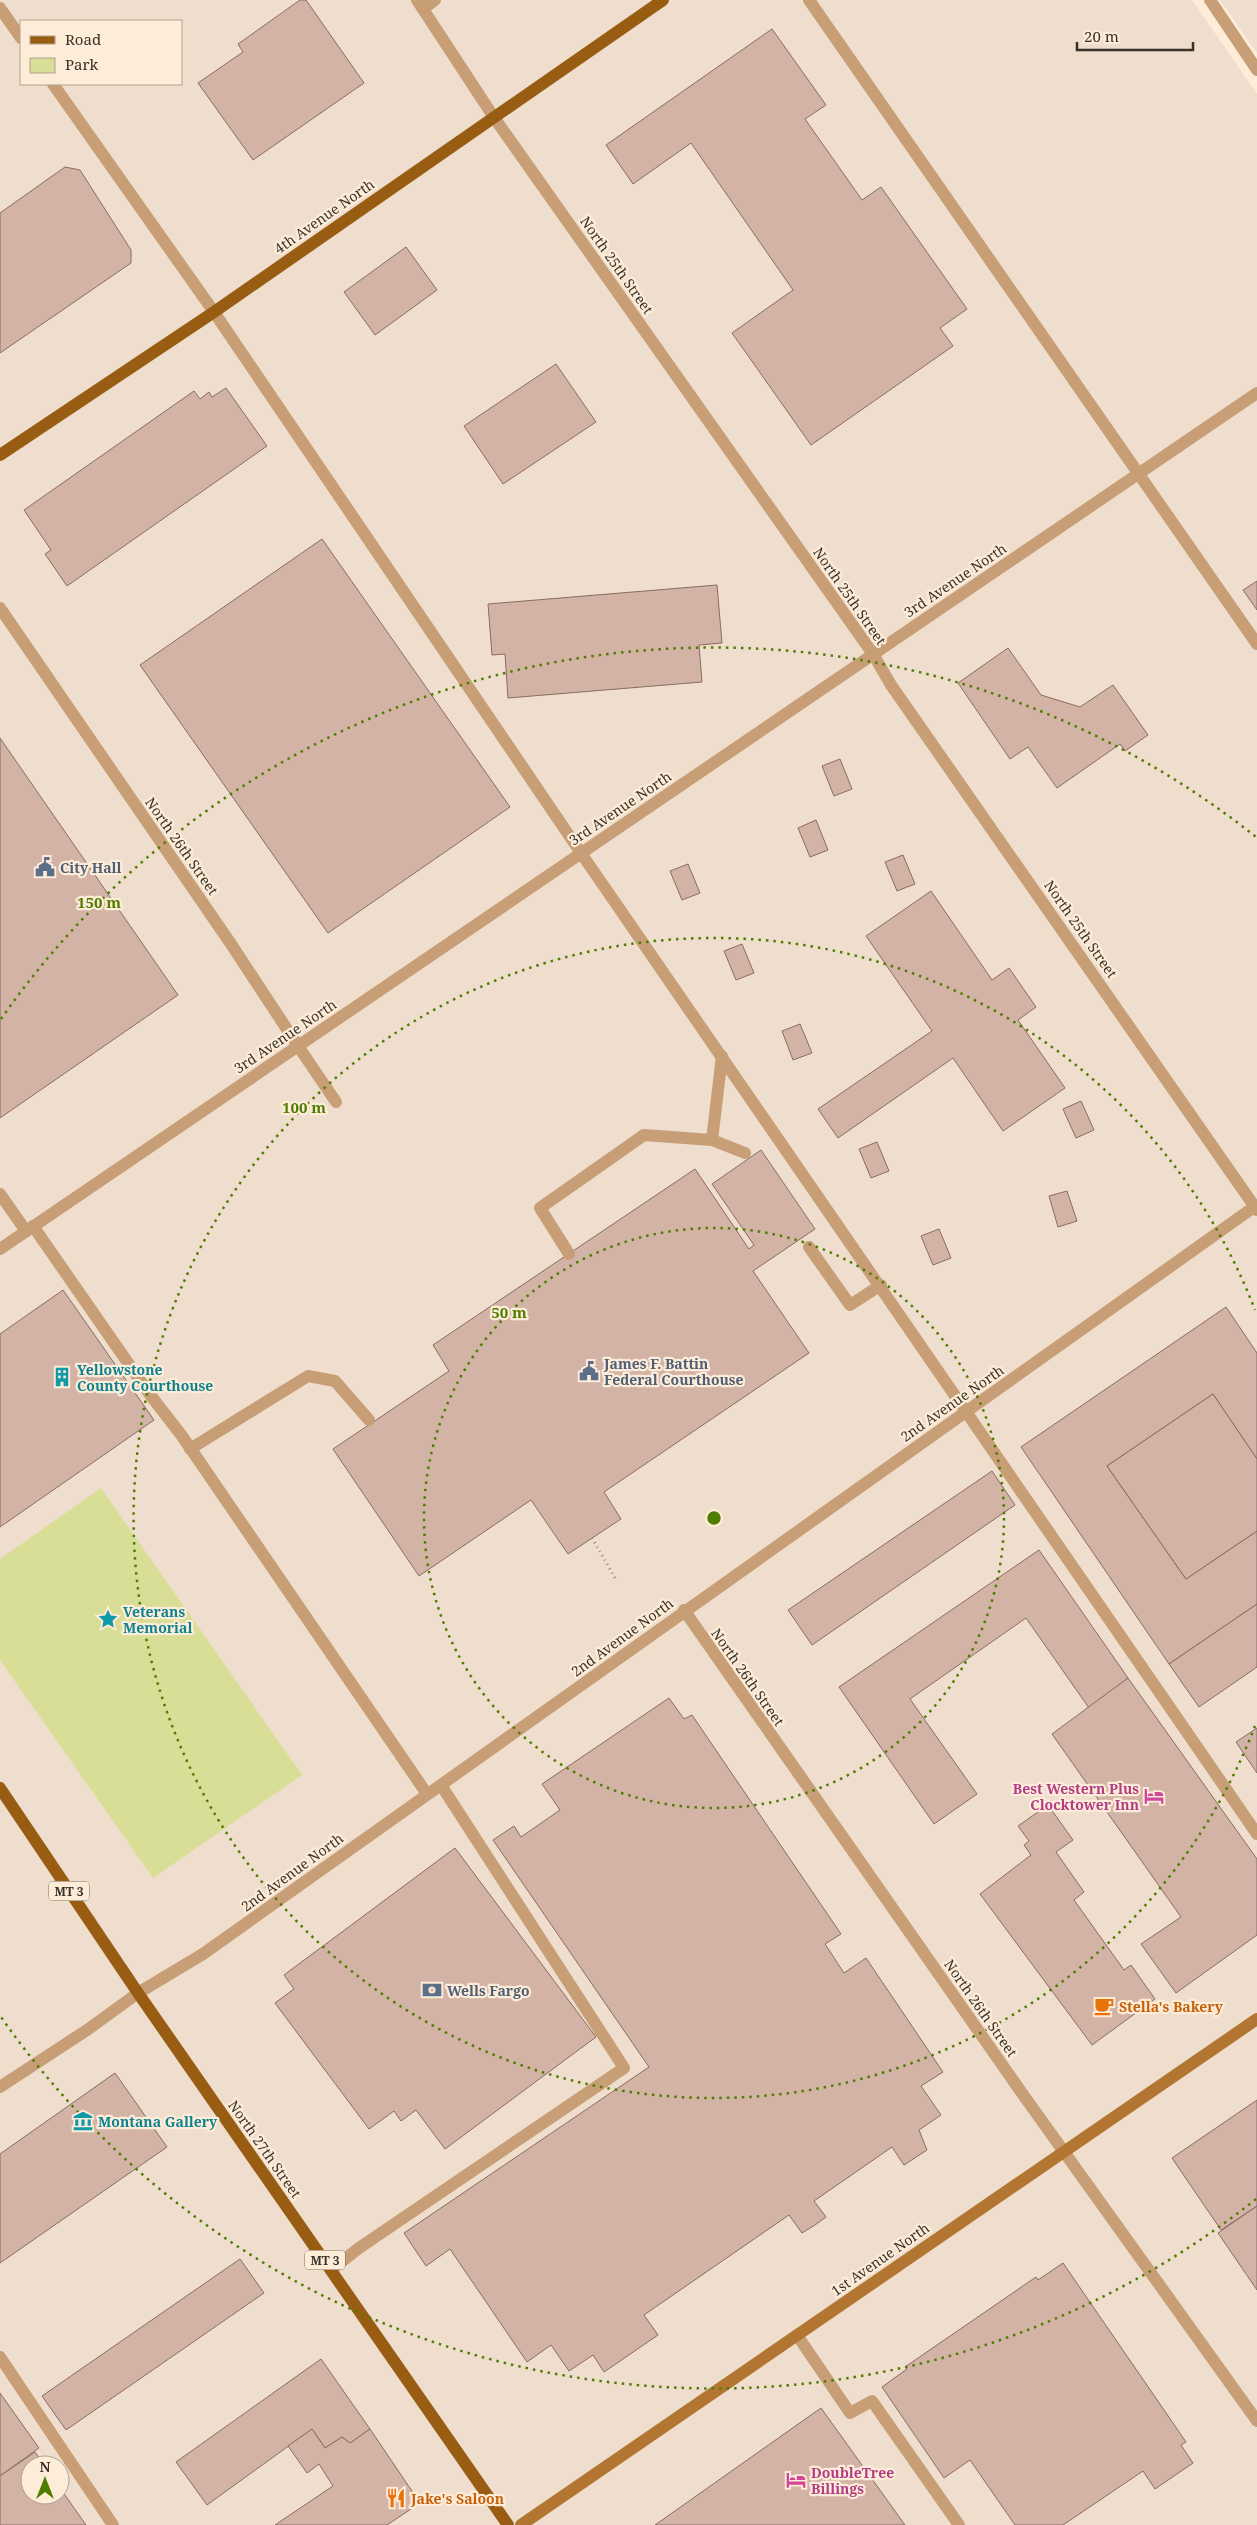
<svg xmlns="http://www.w3.org/2000/svg" width="1257" height="2525" viewBox="0 0 1257 2525" font-family="'Noto Serif',serif">
<style>
.commercial{fill:#efdecd;fill-rule:evenodd}
.green{fill:#d8de95}
.building{fill:#d2b3a6;stroke:#896c61}
.lines{fill:none;stroke-linecap:round;stroke-linejoin:round}
.path{stroke:#998c7e;stroke-width:3;stroke-dasharray:1 4;stroke-linecap:butt}
.service{stroke:#c89e76;stroke-width:12}
.minor{stroke:#c89e76;stroke-width:12}
.tertiary{stroke:#c89e76;stroke-width:12}
.secondary{stroke:#b27632;stroke-width:12}
.primary{stroke:#985d12;stroke-width:12}
.ring{fill:none;stroke:#507d00;stroke-width:2.5;stroke-dasharray:2.5 5}
.labels{text-anchor:middle;dominant-baseline:central;stroke-width:4.5;stroke-linejoin:round;paint-order:stroke}
.shield{fill:#fdecd8;stroke:#746a5d;stroke-width:1}
.shield-label{font-size:12px;font-weight:bold;fill:#3a3228}
.street-label{font-size:14px;fill:#3a3228;stroke:#fdecd8}
.service-label{font-size:14px;font-weight:bold;fill:#4e5e75;stroke:#fdecd8;text-anchor:start}
.culture-label{font-size:14px;font-weight:bold;fill:#0d838f;stroke:#fdecd8;text-anchor:start}
.hotel-label{font-size:14px;font-weight:bold;fill:#b23c85;stroke:#fdecd8;text-anchor:end}
.food-label{font-size:14px;font-weight:bold;fill:#c56008;stroke:#fdecd8;text-anchor:start}
.centre{fill:#507d00;stroke:#fdecd8;stroke-width:2.5}
.ring-label{font-size:15px;text-anchor:middle;font-weight:bold;fill:#507d00;stroke:#fdecd8;stroke-width:4.5;stroke-linejoin:round;paint-order:stroke}
</style>
<rect width="100%" height="100%" fill="#fdecd8"/>
<!-- commercial -->
<g class="commercial">
<path d="M0 0H1192L1257 94V2525H0ZM21 21H181V84H21ZM30 2465H60V2495H30Z"/>
<path d="M1220 0H1257V53Z"/>
</g>
<!-- green -->
<path class="green" d="M101 1488 302 1775 153 1878 0 1660V1559Z"/>
<!-- building -->
<g class="building">
<path d="M300 0H306L364 83 253 160 198 83 243 52 238 44Z"/>
<path d="M772 29 826 105 805 119 862 200 881 187 967 309 940 328 953 346 811 445 732 333 793 290 691 143 633 184 606 145Z"/>
<path d="M65 167 80 170 131 250V263L0 353V213Z"/>
<path d="M406 247 437 290 375 335 344 292Z"/>
<path d="M556 364 596 422 503 484 464 426Z"/>
<path d="M226 388 267 446 67 586 45 554 51 550 24 510 194 391 200 399 209 392 212 397Z"/>
<path d="M322 539 510 807 328 933 140 665Z"/>
<path d="M1257 581V610L1243 590Z"/>
<path d="M717 585 722 643 699 645 702 682 508 698 505 654 492 655 488 604Z"/>
<path d="M1008 648 1041 695 1080 707 1113 685 1148 735 1125 751 1120 744 1057 788 1028 747 1010 759 958 683Z"/>
<path d="M0 738 178 995 0 1118Z"/>
<path d="M840 759 852 789 834 796 822 766Z"/>
<path d="M816 820 828 850 810 857 798 828Z"/>
<path d="M903 855 915 884 897 891 885 862Z"/>
<path d="M688 864 700 893 682 900 670 871Z"/>
<path d="M931 891 992 980 1009 968 1036 1007 1018 1020 1065 1088 1003 1131 953 1058 838 1138 818 1109 932 1031 866 936Z"/>
<path d="M742 944 754 973 736 980 724 951Z"/>
<path d="M800 1024 812 1053 793 1060 782 1031Z"/>
<path d="M1081 1101 1094 1130 1076 1138 1063 1109Z"/>
<path d="M877 1142 889 1171 871 1178 859 1149Z"/>
<path d="M761 1150 815 1229 753 1271 809 1353 604 1492 621 1519 568 1554 531 1500 419 1576 333 1449 449 1371 433 1345 695 1169 749 1249 754 1245 712 1184Z"/>
<path d="M1067 1191 1077 1221 1058 1227 1049 1196Z"/>
<path d="M939 1229 951 1258 933 1265 921 1236Z"/>
<path d="M63 1290 154 1420 0 1527V1334Z"/>
<path d="M1226 1307 1257 1353V1459L1213 1394 1107 1466 1186 1579 1257 1531V1604L1169 1664 1021 1447Z"/>
<path d="M1213 1394 1257 1459V1531L1186 1579 1107 1466Z"/>
<path d="M992 1471 1015 1505 812 1645 788 1610Z"/>
<path d="M1039 1550 1128 1678 1089 1708 1026 1618 910 1699 977 1794 934 1824 839 1687Z"/>
<path d="M1257 1604V1667L1199 1707 1169 1664Z"/>
<path d="M1128 1678 1257 1859V1935L1176 1993 1141 1944 1181 1917 1052 1734Z"/>
<path d="M669 1698 684 1719 692 1715 841 1934 825 1944 844 1973 866 1958 943 2072 921 2086 941 2115 919 2130 927 2150 904 2165 892 2147 814 2201 826 2217 815 2225 802 2233 789 2215 644 2315 658 2335 604 2372 593 2355 569 2371 551 2345 527 2362 450 2249 426 2266 404 2233 649 2067 493 1840 514 1826 521 1837 560 1810 542 1784Z"/>
<path d="M1257 1728V1773L1236 1742Z"/>
<path d="M1048 1805 1073 1840 1056 1852 1084 1892 1074 1900 1124 1970 1131 1965 1155 1999 1092 2045 980 1894 1031 1855 1024 1845 1029 1841 1018 1826Z"/>
<path d="M455 1848 596 2037 445 2149 416 2110 401 2121 394 2111 369 2129 275 2003 294 1989 284 1975Z"/>
<path d="M115 2073 167 2147 0 2263V2154Z"/>
<path d="M1257 2100V2206L1221 2230 1172 2158Z"/>
<path d="M1257 2206V2290L1218 2233Z"/>
<path d="M240 2259 264 2293 66 2430 42 2396Z"/>
<path d="M1063 2263 1186 2442 1181 2445 1193 2463 1155 2489 1143 2471 1063 2525H1015L970 2460 944 2478 882 2387 907 2369 905 2367 1036 2277 1038 2280Z"/>
<path d="M321 2359 370 2429 350 2443 342 2437 325 2448 312 2429 207 2505 176 2462Z"/>
<path d="M0 2393 39 2448 0 2476Z"/>
<path d="M821 2408 905 2525H655Z"/>
<path d="M312 2429 325 2448 342 2437 350 2443 370 2429 420 2503 387 2525H275L333 2486 319 2464 307 2473 288 2446Z"/>
<path d="M35 2452 44 2465H30V2495H60V2488L86 2525H0V2476Z"/>
</g>
<g class="lines">
<!-- path -->
<path class="path" d="M592 1538 615 1578"/>
<!-- service -->
<g class="service">
<path d="M809 0 1257 644"/>
<path d="M0 8 21 38"/>
<path d="M423 9 435 0"/>
<path d="M53 84 214 312 581 853 1257 1834"/>
<path d="M712 1140 722 1056"/>
<path d="M0 1194 26 1231"/>
<path d="M33 1226 151 1396 182 1436 427 1794"/>
<path d="M809 1247 850 1305 881 1285"/>
<path d="M569 1254 540 1208 644 1135 712 1140 745 1153"/>
<path d="M190 1449 308 1376 335 1381 369 1420"/>
<path d="M331 2270 359 2248 624 2068 441 1785"/>
<path d="M797 2335 850 2413 872 2401 959 2525"/>
<path d="M0 2357 113 2525"/>
</g>
<!-- minor -->
<g class="minor">
<path d="M1210 0 1257 70"/>
<path d="M298 1046 336 1102"/>
<path d="M0 1249 1257 393"/>
<path d="M684 1610 1024 2096 1257 2421"/>
<path d="M0 2087 87 2030 138 1993 203 1954 1257 1205"/>
</g>
<!-- tertiary -->
<g class="tertiary">
<path d="M417 0 493 116 873 654 891 685 1257 1210"/>
<path d="M0 608 231 944 298 1046"/>
</g>
<!-- secondary -->
<path class="secondary" d="M521 2525 1257 2019"/>
<!-- primary -->
<g class="primary">
<path d="M0 455 214 312 663 0"/>
<path d="M0 1788 138 1993 508 2525"/>
</g>
</g>
<!-- distance rings -->
<g class="ring">
<circle cx="714" cy="1518" r="290"/>
<path d="M1255 1726A580 580 0 1 1 1255 1310"/>
<path d="M1256 2199A870 870 0 0 1 1 2017M1 1019A870 870 0 0 1 1256 837"/>
</g>
<!-- icons -->
<defs>
<symbol id="civic-bare" viewBox="-9 -9 18 18"><path d="M-.6-6.5H3V-4.5H.6V-3L4-1V1h2V6H-6V1h2V-1L-.6-3ZM-1.2 2.5V6h2.4V2.5Z" fill="#5c6f8a" stroke="#fdecd8" stroke-width="2.5" paint-order="stroke"/></symbol>
<symbol id="building-bare" viewBox="-9 -9 18 18"><path d="M-4-6H4V6H1V3H-1V6H-4ZM-2.5-4.3h1.7v1.8h-1.7ZM.8-4.3h1.7v1.8H.8ZM-2.5-1h1.7V.8h-1.7ZM.8-1h1.7V.8H.8Z" fill="#0f9aa8" stroke="#fdecd8" stroke-width="2.5" paint-order="stroke"/></symbol>
<symbol id="sight-bare" viewBox="-9 -9 18 18"><path d="M0-6L1.8-2.2L6-1.7L2.9 1.2L3.7 5.4L0 3.3L-3.7 5.4L-2.9 1.2L-6-1.7L-1.8-2.2Z" fill="#0f9aa8" stroke="#fdecd8" stroke-width="2.5" paint-order="stroke"/></symbol>
<symbol id="hotel-bare" viewBox="-9 -9 18 18"><path d="M-6-4.5h1.5V1H6V5H4.5V3h-9V5H-6ZM-4 0a1.8 1.8 0 1 1 3.6 0ZM.5 0V-2.5h3Q6-2.5 6 0Z" fill="#d1479c" stroke="#fdecd8" stroke-width="2.5" paint-order="stroke"/></symbol>
<symbol id="bank-bare" viewBox="-9 -9 18 18"><path d="M-6-4H6V4H-6ZM0-2.3a2.3 2.3 0 1 0 0 4.6a2.3 2.3 0 1 0 0-4.6Z" fill="#5c6f8a" stroke="#fdecd8" stroke-width="2.5" paint-order="stroke"/></symbol>
<symbol id="cafe-bare" viewBox="-9 -9 18 18"><path d="M-5.5-4.5H6V0H3Q3 3.5 0 3.5H-2.5Q-5.5 3.5-5.5 0ZM3-3.2v2h1.7v-2ZM-6 4.5H4V6H-6Z" fill="#e8710a" stroke="#fdecd8" stroke-width="2.5" paint-order="stroke"/></symbol>
<symbol id="museum-bare" viewBox="-9 -9 18 18"><path d="M0-6L6-3V-2H-6V-3ZM-5-1h2V3h-2ZM-1-1h2V3h-2ZM3-1h2V3H3ZM-6 4H6V6H-6Z" fill="#0f9aa8" stroke="#fdecd8" stroke-width="2.5" paint-order="stroke"/></symbol>
<symbol id="restaurant-bare" viewBox="-9 -9 18 18"><path d="M-5-6h1v4h1v-4h1v4h1v-4h1v5L-1.5 .5V6h-2V.5L-5-1ZM5-6V6H3V1.5H1.5Q1.5-4 5-6Z" fill="#e8710a" stroke="#fdecd8" stroke-width="2.5" paint-order="stroke"/></symbol>
</defs>
<g fill-rule="evenodd">
<use href="#civic-bare" x="31" y="853" width="28" height="28"/>
<use href="#civic-bare" x="575" y="1357" width="28" height="28"/>
<use href="#building-bare" x="48" y="1363" width="28" height="28"/>
<use href="#sight-bare" x="94" y="1605" width="28" height="28"/>
<use href="#hotel-bare" x="1140" y="1782" width="28" height="28"/>
<use href="#bank-bare" x="418" y="1976" width="28" height="28"/>
<use href="#cafe-bare" x="1090" y="1992" width="28" height="28"/>
<use href="#museum-bare" x="69" y="2107" width="28" height="28"/>
<use href="#hotel-bare" x="782" y="2466" width="28" height="28"/>
<use href="#restaurant-bare" x="382" y="2484" width="28" height="28"/>
</g>
<g class="labels">
<!-- shield labels -->
<g class="shield">
<rect x="49" y="1881.5" width="40" height="19" rx="4"/>
<rect x="305" y="2250.5" width="40" height="19" rx="4"/>
</g>
<g class="shield-label">
<text x="69" y="1891">MT 3</text>
<text x="325" y="2260">MT 3</text>
</g>
<!-- street labels -->
<g class="street-label">
<text transform="translate(324 216) rotate(-35)">4th Avenue North</text>
<text transform="translate(617 265) rotate(55)">North 25th Street</text>
<text transform="translate(955 580) rotate(-34)">3rd Avenue North</text>
<text transform="translate(850 596) rotate(55)">North 25th Street</text>
<text transform="translate(620 808) rotate(-34)">3rd Avenue North</text>
<text transform="translate(182 846) rotate(55)">North 26th Street</text>
<text transform="translate(1081 929) rotate(55)">North 25th Street</text>
<text transform="translate(285 1036) rotate(-34)">3rd Avenue North</text>
<text transform="translate(952 1403) rotate(-35)">2nd Avenue North</text>
<text transform="translate(622 1637) rotate(-36)">2nd Avenue North</text>
<text transform="translate(748 1677) rotate(55)">North 26th Street</text>
<text transform="translate(292 1872) rotate(-36)">2nd Avenue North</text>
<text transform="translate(981 2008) rotate(55)">North 26th Street</text>
<text transform="translate(265 2149) rotate(55)">North 27th Street</text>
<text transform="translate(880 2259) rotate(-35)">1st Avenue North</text>
</g>
<!-- service labels -->
<g class="service-label">
<text x="60" y="867">City Hall</text>
<text x="604" y="1363">James F. Battin<tspan x="604" dy="16">Federal Courthouse</tspan></text>
<text x="447" y="1990">Wells Fargo</text>
</g>
<!-- culture labels -->
<g class="culture-label">
<text x="77" y="1369">Yellowstone<tspan x="77" dy="16">County Courthouse</tspan></text>
<text x="123" y="1611">Veterans<tspan x="123" dy="16">Memorial</tspan></text>
<text x="98" y="2121">Montana Gallery</text>
</g>
<!-- hotel labels -->
<g class="hotel-label">
<text x="1139" y="1788">Best Western Plus<tspan x="1139" dy="16">Clocktower Inn</tspan></text>
<text x="811" y="2472" text-anchor="start">DoubleTree<tspan x="811" dy="16">Billings</tspan></text>
</g>
<!-- food labels -->
<g class="food-label">
<text x="1119" y="2006">Stella's Bakery</text>
<text x="411" y="2498">Jake's Saloon</text>
</g>
</g>
<circle cx="714" cy="1518" r="8" class="centre"/>
<g class="ring-label">
<text x="99" y="908">150 m</text>
<text x="304" y="1113">100 m</text>
<text x="509" y="1318">50 m</text>
</g>
<!-- legend -->
<rect x="20" y="20" width="162" height="65" fill="#fdecd8" stroke="#afa292"/>
<rect x="30" y="36" width="25" height="8" fill="#985d12" stroke="#afa292"/>
<text x="65" y="45" font-size="15" fill="#3a3228">Road</text>
<rect x="30" y="58" width="25" height="15" fill="#d8de95" stroke="#afa292"/>
<text x="65" y="70" font-size="15" fill="#3a3228">Park</text>
<!-- north arrow -->
<g transform="translate(45 2480)"><circle r="24" fill="#fdecd8" stroke="#afa292"/>
<path d="M0-4L9 19L0 12L-9 19Z" fill="#507d00"/>
<text y="-8" font-size="14" font-weight="bold" text-anchor="middle" fill="#3a3228">N</text>
</g>
<!-- scale -->
<path d="M1077 42v8h116v-8" fill="none" stroke="#3a3228" stroke-width="2.5"/>
<text x="1084" y="42" font-size="15" fill="#3a3228" stroke="#fdecd8" stroke-width="4" paint-order="stroke">20 m</text>
</svg>
